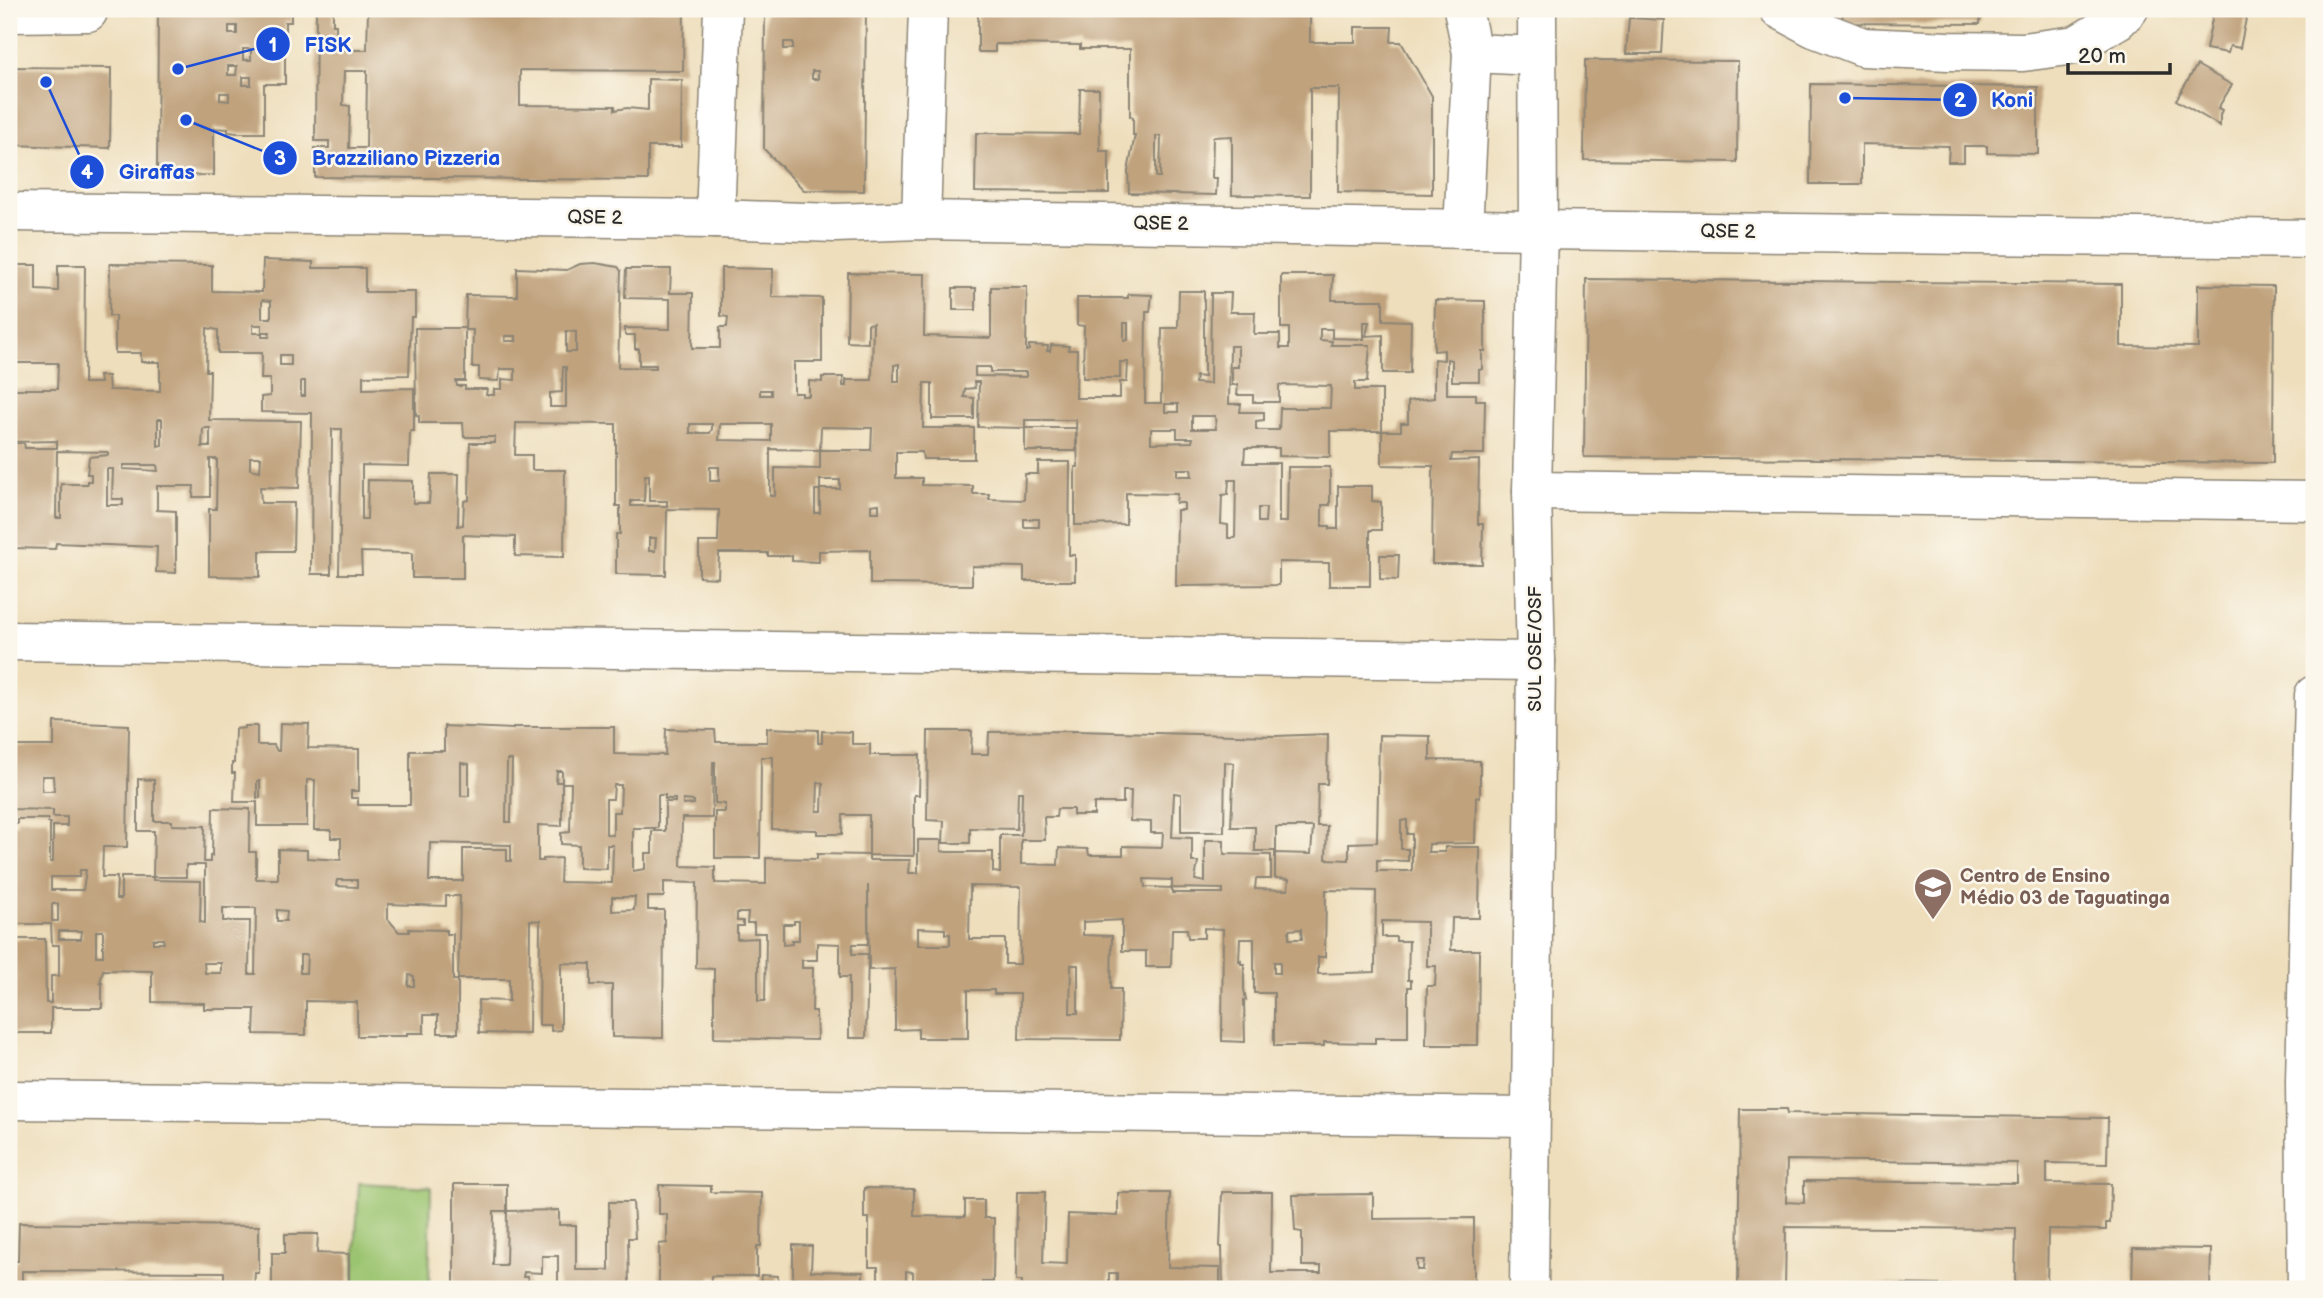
<svg xmlns="http://www.w3.org/2000/svg" width="2323" height="1298" viewBox="0 0 2323 1298" font-family="'Balsamiq Sans',sans-serif">
<style>
.green{fill:#9bc470;stroke:#63784e;stroke-width:2}
.building{fill:#c0a27d;fill-rule:evenodd}
.lines{fill:none;stroke-linecap:round;stroke-linejoin:round}
.minor-casing{stroke:#8c8474;stroke-width:41}
.minor{stroke:#fff;stroke-width:38}
.labels{text-anchor:middle;dominant-baseline:central;stroke-width:5;stroke-linejoin:round;paint-order:stroke}
.street-label{font-size:19px;fill:#2b2b2b;stroke:#fbf7ec}
.education-label{font-size:19px;font-weight:bold;fill:#785e54;stroke:#fbf7ec;text-anchor:start}
.leader{fill:none;stroke:#1d4ed8;stroke-width:2.5}
.callout-dot{fill:#1d4ed8;stroke:#fbf7ec;stroke-width:2.5}
.mark-label{font-size:21px;text-anchor:middle;font-weight:bold;fill:#fff}
.callout-label{font-size:21px;text-anchor:middle;font-weight:bold;fill:#1d4ed8;stroke:#fbf7ec;stroke-width:5;stroke-linejoin:round;paint-order:stroke}
</style>
<rect width="100%" height="100%" fill="#fbf7ec"/>
<filter id="ink" filterUnits="userSpaceOnUse"><feTurbulence type="fractalNoise" baseFrequency=".0143" numOctaves="2"/><feDisplacementMap in="SourceGraphic" scale="14" xChannelSelector="R" yChannelSelector="G"/><feConvolveMatrix kernelMatrix="1 2 1 2 8 2 1 2 1" color-interpolation-filters="sRGB"/></filter>
<filter id="wash" filterUnits="userSpaceOnUse"><feTurbulence type="fractalNoise" baseFrequency=".00686" numOctaves="4" result="noise"/><feDisplacementMap in="SourceGraphic" scale="28" xChannelSelector="R" yChannelSelector="G"/><feGaussianBlur stdDeviation="1.57" result="paint"/><feColorMatrix in="noise" values="0 0 0 0 0 0 0 0 0 0 0 0 0 0 0 0 0 1.4 0 .05"/><feComposite in="paint" operator="in"/></filter>
<g filter="url(#wash)">
<rect width="100%" height="100%" fill="#eedebc"/>
<!-- green -->
<path class="green" d="M359 1183 431 1187 429 1289H353Z"/>
<g id="blocks">
<!-- building -->
<g class="building">
<path d="M158 9H291V22H285V84H264V133H238L228 132V129L214 128V175L157 176ZM229 26H237V34H229ZM243 49H251V60H243ZM228 66H237L236 75H228ZM243 77H251V85H243ZM220 93H229V101L220 100Z"/>
<path d="M316 9H333V25H336V50H367L368 9H684L683 71 520 70V105L615 106V110L627 108 648 110V79L682 80 681 147H648V180L315 177V148H329V141H315ZM344 71H367L366 148H349L350 106 343 105Z"/>
<path d="M765 9H866L864 191 804 190 764 149ZM784 42H793V49H784ZM812 71H818V79H812Z"/>
<path d="M978 9H1310V42H1355V27H1392L1391 42H1401L1432 96V194L1338 192 1339 88H1310V196L1232 195V136L1213 137 1212 178H1217L1216 195 1129 193 1128 171 1135 135H1133V117L1130 116V49H1080V45L995 44V52H978ZM1156 136H1161L1160 177H1156Z"/>
<path d="M1842 9H1981L1980 24 1843 23Z"/>
<path d="M2214 9H2248L2240 48 2230 46 2228 53 2206 49Z"/>
<path d="M1629 18 1664 20 1662 54H1626Z"/>
<path d="M1585 60 1738 61 1737 162 1584 160Z"/>
<path d="M2197 65 2232 85 2218 108 2222 110 2220 115V126L2176 100Z"/>
<path d="M9 67 111 68 110 148 9 145Z"/>
<path d="M1811 84 2038 87V154L1987 153V146H1964V162H1948L1949 146 1862 144V184H1810Z"/>
<path d="M1080 89H1099L1100 151H1109V193L975 192 976 133 1079 134Z"/>
<path d="M263 260 313 262V268H365V292H415V317H411L409 375 363 376V389L414 388V431H410L409 466 362 465V519H367L368 480 413 481V503H429L431 474H459L458 526 463 525 464 501 469 500 470 443H495V437H464L463 423H419V416L416 415 415 328H465V381H456L457 386H465V389H487L486 395H494V389H502V379L515 380V369H500L499 381 479 380V367H472L473 330H465L466 295 517 296V268L567 270 580 264 595 263 618 267 621 271 618 367 656 368V365H639V349H635V335H625V328L670 329V299L625 298 626 269H671L670 293H693L692 348H720V327H727L728 317 721 316V268L773 269 772 297 822 298V362H794V393H802V396H809V381L822 382V377H843V386H846V380H872L873 323 868 324V343L847 342 848 273 925 274 924 336 991 338V287H1027L1026 351 1029 350V345L1048 346 1047 351H1050L1051 345 1069 346 1068 350H1077L1076 398H1120V382H1127L1128 362H1120V378H1083L1084 326 1077 325V298H1128V294L1152 295 1150 312H1146L1145 403H1161L1162 328H1178L1179 291H1204V377L1196 376 1195 383 1210 384 1211 293H1231L1230 312H1255L1254 334H1280V348H1289V328H1281V275H1333L1332 300H1383V320L1411 321 1410 373H1383V335L1366 336 1369 322H1364V339L1332 338V329H1320V340L1332 341 1331 345H1370L1367 382H1355V390H1382V431H1330V457L1279 456V448H1245L1244 463H1279V522H1287L1288 467H1330V505H1322V526H1330V529H1338V486H1372V501L1381 502V530H1370V586H1329V563L1279 562V585L1176 586 1177 510H1184V503H1176L1177 494 1126 493V524L1075 525V467H1078L1076 420H1025V428L978 427 979 382H974L975 388 965 389 964 397 974 398V419H932V383H924L923 428H974V459H923L922 452H896V478H922V485L973 486V494H989V499L1024 500 1025 474H1038V462H1070L1069 555H1075V581H1024V567L972 566V585L870 584V550L819 551V562L792 561V556H768V553H719L718 578 699 577V542H718L719 510 667 509 666 575 616 574V534H620V506H616V424L516 423 515 455H532V470H565L564 557 515 556V537L463 535V578H412V553L361 552 362 574H339L342 429H332L331 574H311L312 413 261 412V397L270 396V379H261L262 353H218V330L207 328 206 371H210L209 420 301 421 299 488 260 487 261 503H294L293 551H260V577L209 576V509H216L217 459H210V497H193L194 486H157V510L176 511V573L156 572 157 547 56 543 55 549 9 548 13 443H24L25 448H57V441L9 442V389H57L58 363H9V334L16 333V318H9V265H36V290L58 291V265H85L84 383H100L99 376H108L109 390 160 391V362H141V353H115V316H109L110 264 212 265V291L262 292ZM262 300 271 301V318H262ZM1124 323H1128V340L1124 341ZM253 325H262V332H270L269 337H262V333H253ZM566 331 576 332V352H566ZM505 336H516V341H505ZM1230 346H1238V367H1232V385H1238L1237 395H1253V402H1279V385L1331 386 1330 408H1280L1279 430H1256V421L1264 420V412H1240L1241 404H1229ZM280 355H291V365H280ZM899 364V381H894V365ZM563 367H566V407H550V393L562 392ZM975 367H990V372H1026V377L975 376ZM301 381H305V396H301ZM760 390H771V395H760ZM1165 404H1178V412H1165ZM1192 416H1215L1216 429H1192ZM158 419H162V445L158 446ZM690 424H712V429L710 433H690ZM720 424H771V441L719 440ZM821 427 872 428 871 450H820V469L775 468V496H770V449L820 450ZM203 428H210V447H202ZM1151 429H1177V438H1193L1192 442 1151 443ZM57 451 108 452V455L89 457 87 474H91V481H87V484H61V518H56ZM250 457H261L260 471 250 469ZM123 465H157L158 471 123 469ZM710 467H719V481H710ZM107 469H113L112 499H123V505H107ZM1177 469H1191L1192 476H1177ZM645 475H649V501H667V506H631V501H644ZM820 480H840V489H820ZM1229 480H1236L1235 538H1228V525L1221 524 1222 495 1228 494ZM815 490H820V513H815ZM879 504V512H871V505ZM1258 508H1266L1265 522H1258ZM1024 519H1039V527H1024ZM649 538H656L655 551H649Z"/>
<path d="M1586 279 2121 284V346L2198 347V285L2274 286 2273 463 1584 457Z"/>
<rect x="953" y="288" width="23" height="22"/>
<path d="M1435 300 1485 301V351H1482V369L1479 370V381H1452V360L1447 359V394H1476V400H1485L1484 454H1452L1451 461 1479 460 1478 524H1483L1482 564H1432L1433 466 1382 465V431H1401V423H1408V401L1434 398V359L1444 360V350L1434 351Z"/>
<rect x="1025" y="428" width="51" height="23"/>
<path d="M1380 555H1399L1398 580 1380 579Z"/>
<path d="M54 722 129 725 127 847H103L102 877H117L116 899H121V877H153V880L201 881 200 922 205 923V865H186V877H153L154 831H138V779L154 780V821H172V825L205 826 204 862H210V856H212L213 808 250 809 249 852H256V879H278V849L307 850V858L341 860V838H331V830H314L315 780H307V826H257V802H234L235 773H232V763H234L235 729 245 728V726H257V745H274L277 751H279L280 723 309 724 308 748 359 749V791H351V798H358V805H410V751H444V726L513 729V727H614V754L665 755 666 729 715 730 716 742H767V728L818 730V743H822V731L852 732V744H870V755H920L919 795H914V856L869 855V815H843L842 834H817V830L772 829 773 757H761L760 858H715V812H725V804L715 803V762H713L712 818H682L681 866 715 867V883L766 884V858L817 859V854L869 855V860H910L909 873H918V840H941V851L946 852H993V872L1000 873V835H1021L1022 792H1018L1017 829 970 828V843H943L944 821 927 820 928 731H972L971 754H988L989 732 1074 731 1276 736 1328 734 1327 784H1318L1317 826H1327L1326 859 1349 860V843L1377 842 1379 735 1430 736V760L1480 761V797H1476L1475 843 1429 844 1428 852H1445V847H1480L1479 918H1452L1451 950H1479L1478 1045H1426L1427 986H1435L1436 966H1427V922L1382 921V937H1396V941H1409L1408 980H1411V987H1408V1038H1375V1043L1324 1042V1046H1274V993H1254V939H1240L1239 961 1241 960V964H1244V989L1246 1000H1244L1245 1042 1222 1041 1223 929 1204 928V938H1188L1187 929H1172L1171 967H1146V951H1122V920L1083 922V935L1112 936 1111 989H1121L1120 1040 1019 1039 1020 994H994V990H968V1038H918V1029L895 1030V969L869 970 868 885V944H853L852 954H868L866 1038H849V977H840V944L817 943V960H802V968H813L812 1011H816L817 1040 714 1038V969L696 968 697 883 664 882V897H648V910H664L663 1038 612 1037V985H591V964L561 963V1030L551 1031V1025H539L540 921 530 920 529 1034 479 1033 478 1000 509 1001V979H458L460 896H446V906L388 904V919L399 932H409V929L446 930V934H453V980H458V1033H438V1015H424V1033H407V1036H357V1002L306 1001V1035L254 1034 255 1009H204V1003L152 1002V971L103 970 100 983H102V1008H51V1033H9V976H13V970H9V824H17V819H48V823H50V862H53V826H67V817H53V810L9 809V746H54ZM507 760H512L511 822H506ZM1225 762 1234 763 1231 827H1255V851H1276V827H1313L1311 854 1275 853V878L1289 879 1288 890 1255 889 1256 879H1271V855L1224 854V840H1205V882L1195 880 1198 862H1192V838L1172 837 1174 793 1181 794V832H1224ZM461 763 469 764V796H461ZM557 771H562V783H571L570 832 561 833V844L579 845V868L607 869V845H613L612 883 560 882 561 858 543 859V861H538V825L562 826V782H556ZM42 776H53L54 791H42ZM257 781H260V798H257ZM818 782 823 783 822 811H817ZM614 785H621L620 812H613V835L606 834V799H613ZM1123 791H1131L1130 821 1151 822V833H1163L1162 847 1123 846V855H1089L1088 849 1059 848 1058 865 1021 864V840H1045L1044 817H1056L1057 809H1073V815H1094V803H1123ZM658 795H665V799H675V802H665V831H652V853H645V869L633 871V828H658ZM683 800 694 801V804L683 805ZM1407 820V834H1412V871H1377V860L1408 861V849H1401V821ZM430 843 511 845V861H507V849H463V881H429ZM80 870H86L83 890H51V877H79ZM1144 879 1172 880V888L1145 887ZM337 880H357V887L336 886ZM970 886 1021 887 1020 964H1005V939H969ZM1172 888 1223 889V893H1172ZM1326 890 1376 891 1375 972 1318 974V957H1325ZM612 897H635L634 910 612 911ZM52 904H58V921H52ZM223 908H256L255 974H249L250 921H223ZM277 910 287 911 286 921H277ZM737 913H748L747 923H754V933H766L765 1001H758V938L737 939V926H743V921H737ZM794 921H799V940H792V944L783 945V924H794ZM12 924H51L52 945H59V976H51V1003H46L45 939H14ZM918 928 945 929V934H950V945H918ZM1301 929 1302 939H1289V930ZM59 931H82L81 939H59ZM96 931H103V956H96ZM153 939H163L164 943H153ZM300 955H307L306 973H300ZM1274 962H1280V973H1274ZM204 963H221V973H205ZM1071 965H1078V1013H1070ZM409 975 414 976V986H408Z"/>
<path d="M1740 1109H1787L1788 1113 2108 1118 2107 1164 2047 1163V1183L2111 1184 2110 1223H2106V1230L2048 1229 2047 1286 2058 1287V1289H1804V1283L2015 1286 2016 1229 1786 1227 1785 1289H1738ZM1787 1160 2017 1163V1183L1804 1181V1203L1786 1202Z"/>
<path d="M454 1184H507V1211H494L493 1265H506L507 1211 559 1210V1225H576V1270H609V1202H633L635 1238H628L629 1289H558V1256H542V1273L524 1272 523 1277H528V1289L482 1286V1289H454Z"/>
<path d="M659 1185 711 1186V1192L762 1193 761 1246H757V1276H711L710 1289H688L689 1286H683V1289H659V1244L667 1243V1214H659Z"/>
<path d="M864 1188 914 1189V1216L965 1217V1200H984V1218H994L993 1282H982V1289H913V1272L906 1271V1287H878V1267H869V1218H864Z"/>
<path d="M1017 1192H1045L1043 1263 1067 1264 1068 1214 1118 1216V1193H1170L1168 1267 1220 1268V1289H1022V1281H1016ZM1109 1273H1117V1285H1109Z"/>
<path d="M1222 1192H1272L1271 1273H1321V1266H1302V1232L1295 1231 1293 1195 1373 1194V1219L1474 1218V1289H1223L1222 1247H1220ZM1417 1260H1424L1423 1270H1417Z"/>
<path d="M19 1223 259 1226V1273H255L254 1287 261 1289H9V1261H18ZM22 1271 224 1272V1285L22 1284Z"/>
<path d="M285 1234H318L317 1253 349 1254V1289H272V1253H285Z"/>
<path d="M793 1245 812 1246 811 1271 863 1272V1289H793Z"/>
<path d="M2133 1248 2211 1249 2210 1289H2132Z"/>
<path d="M761 1275 778 1276 777 1289H760Z"/>
</g>
</g>
</g>
<g filter="url(#ink)">
<use href="#blocks" fill-opacity="0" stroke="#8c8474" stroke-width="2"/>
<g class="lines">
<defs>
<g id="minor">
<path d="M1463 9 1472 53 1537 56"/>
<path d="M1779 9 1814 28 1863 47 1948 51 2023 52 2076 45 2118 20 2129 9"/>
<path d="M9 13 88 12"/>
<path d="M9 212 715 219 835 223 921 220 1538 230 2314 239"/>
<path d="M715 219 723 9"/>
<path d="M921 220 928 9"/>
<path d="M1463 229 1472 53"/>
<path d="M1532 491 2314 501"/>
<path d="M9 641 1536 661"/>
<path d="M9 1100 1531 1117"/>
<path d="M1529 1289 1536 661 1532 491 1538 230 1537 9"/>
<path d="M2307 1289 2305 1082 2314 695"/>
</g>
</defs>
<!-- minor casing -->
<use href="#minor" class="minor-casing"/>
<!-- minor -->
<use href="#minor" class="minor"/>
</g>
</g>
<!-- icons -->
<defs>
<symbol id="school-pin" viewBox="-11 -11 22 30"><path d="M0 17L-7.5 6A9.5 9.5 0 1 1 7.5 6Z" fill="#8d6e63" stroke="#fbf7ec"/><path d="M0-5L7-2L0 1L-7-2ZM-4 1L0 2.5L4 1V4Q0 6-4 4Z" fill="#fff"/></symbol>
</defs>
<g fill-rule="evenodd">
<use href="#school-pin" x="1911" y="865" width="44" height="60"/>
</g>
<g class="labels">
<!-- street labels -->
<g class="street-label">
<text transform="translate(595 218) rotate(1)">QSE 2</text>
<text transform="translate(1161 224) rotate(1)">QSE 2</text>
<text transform="translate(1728 232) rotate(1)">QSE 2</text>
<text transform="translate(1535 649) rotate(-90)">SUL OSE/OSF</text>
</g>
<!-- education labels -->
<g class="education-label">
<text x="1960" y="876">Centro de Ensino<tspan x="1960" dy="22">Médio 03 de Taguatinga</tspan></text>
</g>
</g>
<!-- callouts -->
<path class="leader" d="M178 69L273 44M1845 98L1960 100M186 120L280 158M46 82L87 172"/>
<g class="callout-dot">
<circle cx="178" cy="69" r="7"/>
<circle cx="1845" cy="98" r="7"/>
<circle cx="186" cy="120" r="7"/>
<circle cx="46" cy="82" r="7"/>
<circle cx="273" cy="44" r="18"/>
<circle cx="1960" cy="100" r="18"/>
<circle cx="280" cy="158" r="18"/>
<circle cx="87" cy="172" r="18"/>
</g>
<g class="mark-label">
<text x="273" y="52">1</text>
<text x="1960" y="107">2</text>
<text x="280" y="165">3</text>
<text x="87" y="179">4</text>
</g>
<g class="callout-label">
<text x="328" y="52">FISK</text>
<text x="2012" y="107">Koni</text>
<text x="406" y="165">Brazziliano Pizzeria</text>
<text x="157" y="179">Giraffas</text>
</g>
<!-- margin -->
<rect width="2323" height="1298" fill="none" stroke="#fbf7ec" stroke-width="35"/>
<!-- scale -->
<path d="M2068 63v10h102v-10" fill="none" stroke="#2b2b2b" stroke-width="3.5"/>
<text x="2078" y="63" font-size="21" fill="#2b2b2b" stroke="#fbf7ec" stroke-width="5" paint-order="stroke">20 m</text>
</svg>
